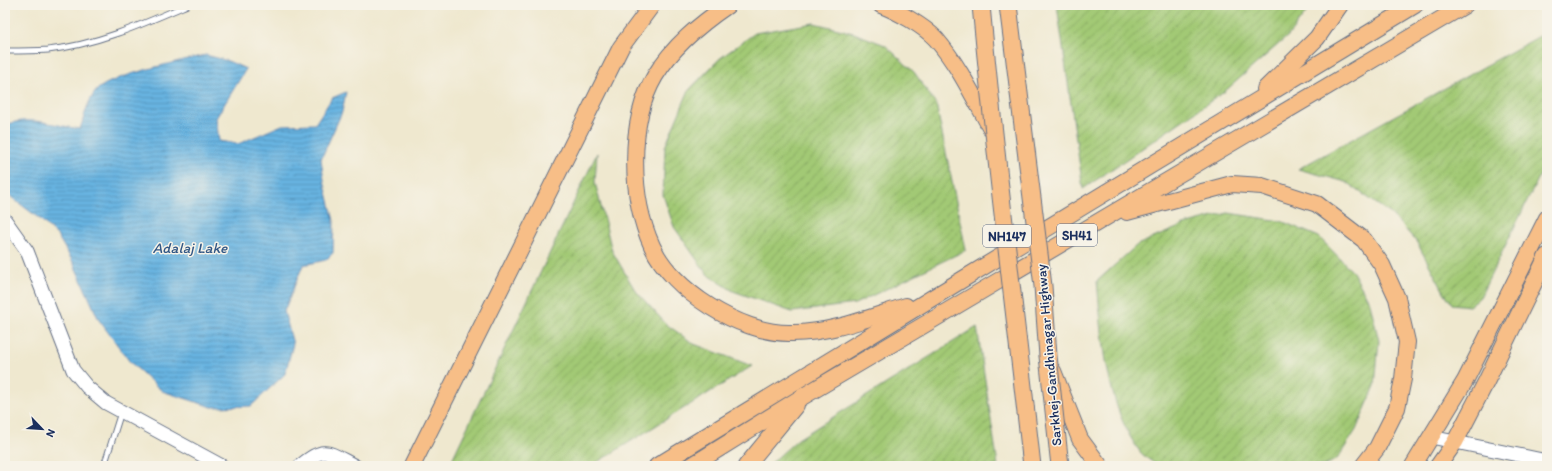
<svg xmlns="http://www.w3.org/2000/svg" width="1552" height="471" viewBox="0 0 1552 471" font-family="Itim,sans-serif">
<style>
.garden{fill:url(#garden-furrows);stroke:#5e7c69}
.water{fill:url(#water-rules);stroke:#4272a0}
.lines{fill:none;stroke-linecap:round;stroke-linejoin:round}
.service-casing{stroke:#657086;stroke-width:7}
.tertiary-casing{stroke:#657086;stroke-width:15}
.primary-casing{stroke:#657086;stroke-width:18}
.service{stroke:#fff;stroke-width:5}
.tertiary{stroke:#fff;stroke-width:13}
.primary{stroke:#f7be87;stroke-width:16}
.trunk-bridge-casing{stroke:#657086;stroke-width:19;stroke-linecap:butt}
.trunk-bridge{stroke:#f7be87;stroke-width:17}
.labels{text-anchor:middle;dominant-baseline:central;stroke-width:3;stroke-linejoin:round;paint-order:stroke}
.shield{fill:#f7f3e8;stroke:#5d6a87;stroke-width:1}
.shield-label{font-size:13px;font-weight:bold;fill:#1b2f5e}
.street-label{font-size:14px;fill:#1b2f5e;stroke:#f7f3e8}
.water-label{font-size:15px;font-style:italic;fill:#325785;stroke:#f7f3e8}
</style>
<defs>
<pattern id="garden-furrows" width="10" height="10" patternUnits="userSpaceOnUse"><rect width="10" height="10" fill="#a2c974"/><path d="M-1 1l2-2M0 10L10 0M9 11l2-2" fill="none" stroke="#83a462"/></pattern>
<pattern id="water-rules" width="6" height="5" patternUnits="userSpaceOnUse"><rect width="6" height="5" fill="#68b4e1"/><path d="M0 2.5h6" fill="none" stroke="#5593ba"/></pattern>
</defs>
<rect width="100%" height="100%" fill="#f7f3e8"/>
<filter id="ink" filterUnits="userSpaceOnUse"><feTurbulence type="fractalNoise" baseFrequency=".025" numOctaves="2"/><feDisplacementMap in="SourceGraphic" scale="8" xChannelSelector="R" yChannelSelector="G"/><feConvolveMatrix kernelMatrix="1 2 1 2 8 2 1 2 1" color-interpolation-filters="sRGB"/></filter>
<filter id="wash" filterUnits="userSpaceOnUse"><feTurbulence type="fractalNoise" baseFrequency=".012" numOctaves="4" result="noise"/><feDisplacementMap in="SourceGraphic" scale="16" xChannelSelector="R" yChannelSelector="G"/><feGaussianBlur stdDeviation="0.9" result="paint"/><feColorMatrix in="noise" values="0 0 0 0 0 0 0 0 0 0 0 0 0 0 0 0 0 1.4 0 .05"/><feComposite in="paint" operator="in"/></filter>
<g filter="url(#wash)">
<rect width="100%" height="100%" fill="#efe8cf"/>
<!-- garden -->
<g class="garden">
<path d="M1057 5H1312L1288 36 1224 92 1083 189Z"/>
<path d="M814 23 854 33 885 45 914 72 936 104 966 250 855 304 792 312 733 291 707 274 674 227 663 195 665 147 689 90 719 59 755 33Z"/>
<path d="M1547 32V161L1480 297 1469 306 1452 304 1444 292 1416 241 1391 214 1346 182 1298 169Z"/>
<path d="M597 153 595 182 612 251 635 290 666 324 694 344 752 366 591 466H449Z"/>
<path d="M1228 213 1281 221 1319 237 1353 272 1370 303 1379 341 1375 386 1356 430 1338 458 1325 466H1158C1153 462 1146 458 1141 453 1106 409 1102 334 1097 281L1137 245 1184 225Z"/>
<path d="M977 327 998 466H768L798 439Z"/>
</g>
<!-- water -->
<path class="water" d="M206 55 228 61 246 69 216 118 219 141 238 144 282 125 315 124 332 98 346 92 342 112 321 159 324 180 334 221 333 253 326 260 303 265 284 311 293 344 285 374 251 406 212 407 162 391 130 362 99 320 73 262 57 235 40 219 11 197 5 190V126C26 114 57 126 80 129 85 115 87 101 97 90 110 76 184 60 206 55Z"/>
</g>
<g filter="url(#ink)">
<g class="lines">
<defs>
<g id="service">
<path d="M5 51C19 51 34 51 48 50 96 45 143 24 187 5"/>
<path d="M104 466 121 412"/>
</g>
<g id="tertiary">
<path d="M5 220 27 251 73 370 87 387 106 403 222 466"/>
<path d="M1431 437 1547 461"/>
<path d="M300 466C325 444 329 453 355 466"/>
</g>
<g id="primary">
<path d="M728 5C700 24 673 46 655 76 628 122 630 198 652 246 672 291 740 333 789 333 829 334 868 318 906 306"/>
<path d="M881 5C897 11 924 26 936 39 960 67 975 100 993 132"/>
<path d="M1265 89 1317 38 1340 5"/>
<path d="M1127 212 1232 184 1262 186 1317 204 1364 240 1382 265 1397 298 1407 342 1403 379 1397 408 1377 448 1363 466"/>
<path d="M1053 371 1080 439 1100 466"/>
<path d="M412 466 621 47 652 5"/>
<path d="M657 466C909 311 1162 159 1415 5"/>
<path d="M691 466 802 397 1465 5"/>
<path d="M746 466 796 405"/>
<path d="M1413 466 1465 381 1547 218"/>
<path d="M1438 466 1455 442 1486 382 1547 256"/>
</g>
</defs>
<!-- service casing -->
<use href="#service" class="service-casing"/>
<!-- tertiary casing -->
<use href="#tertiary" class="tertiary-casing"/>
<!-- primary casing -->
<use href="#primary" class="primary-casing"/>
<!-- service -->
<use href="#service" class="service"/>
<!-- tertiary -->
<use href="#tertiary" class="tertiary"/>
<!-- primary -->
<use href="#primary" class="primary"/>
<defs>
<g id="trunk-bridge">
<path d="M981 5C995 159 1015 312 1032 466"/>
<path d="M1008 5 1043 286 1048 356 1060 466"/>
</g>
</defs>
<!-- trunk-bridge casing -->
<use href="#trunk-bridge" class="trunk-bridge-casing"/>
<!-- trunk-bridge -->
<use href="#trunk-bridge" class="trunk-bridge"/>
</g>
</g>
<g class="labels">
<!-- shield labels -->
<g class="shield">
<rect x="1057" y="224" width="40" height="22" rx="3"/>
<rect x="983" y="225" width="48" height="22" rx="3"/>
</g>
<g class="shield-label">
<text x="1077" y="235">SH41</text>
<text x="1007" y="236">NH147</text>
</g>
<!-- street labels -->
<g class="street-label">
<text transform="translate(1049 355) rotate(-95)">Sarkhej-Gandhinagar Highway</text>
</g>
<!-- water labels -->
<g class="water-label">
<text x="190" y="248">Adalaj Lake</text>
</g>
</g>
<!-- margin -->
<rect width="1552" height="471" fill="none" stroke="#f7f3e8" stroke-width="20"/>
<!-- north arrow -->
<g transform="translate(42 429) rotate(115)" stroke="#f7f3e8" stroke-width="3" paint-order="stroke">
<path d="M0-3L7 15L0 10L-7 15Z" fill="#1b2f5e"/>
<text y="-6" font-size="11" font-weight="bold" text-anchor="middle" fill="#1b2f5e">N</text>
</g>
</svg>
